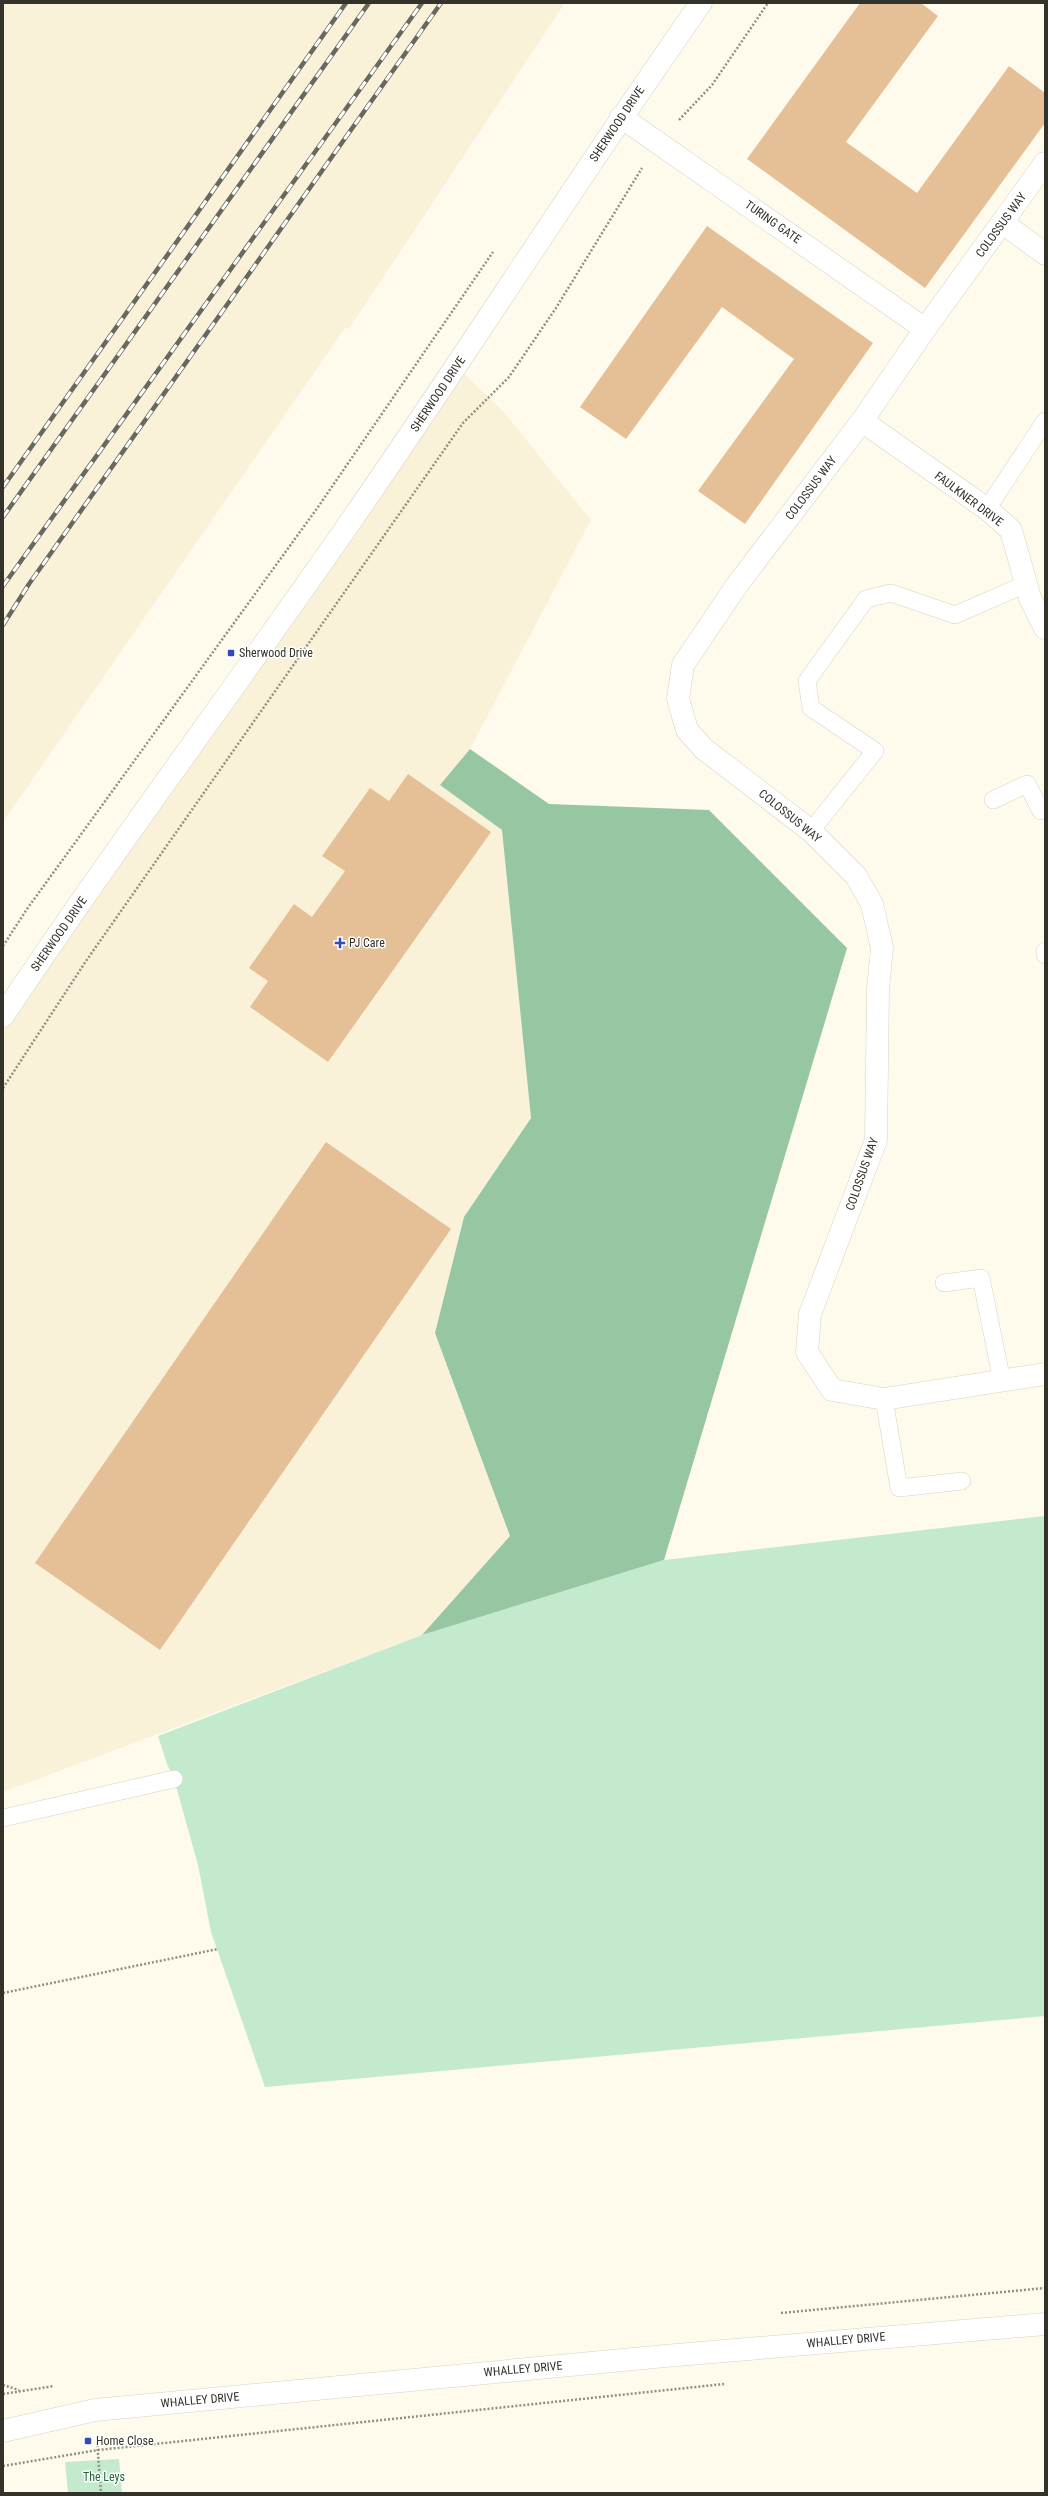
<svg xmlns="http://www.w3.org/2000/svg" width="1048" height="2496" viewBox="0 0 1048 2496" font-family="'Roboto Condensed',sans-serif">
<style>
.built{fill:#f9f2d9}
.green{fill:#c4eacd}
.forest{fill:#96c6a2}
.building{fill:#e5bf95}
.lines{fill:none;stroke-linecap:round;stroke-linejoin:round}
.service-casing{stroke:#d6d2c0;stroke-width:18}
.minor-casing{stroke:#d6d2c0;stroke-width:23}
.tertiary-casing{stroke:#d6d2c0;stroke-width:23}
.path{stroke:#918f85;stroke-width:2.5;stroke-dasharray:2 2;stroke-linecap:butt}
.service{stroke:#fff;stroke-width:17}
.minor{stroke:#fff;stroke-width:22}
.tertiary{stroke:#fff;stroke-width:22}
.rail-casing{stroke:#69685f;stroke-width:4.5}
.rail{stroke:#fff;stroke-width:3;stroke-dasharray:9;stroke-linecap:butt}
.poi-dot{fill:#3249bb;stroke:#fff;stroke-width:1.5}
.labels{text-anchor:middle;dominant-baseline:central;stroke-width:3;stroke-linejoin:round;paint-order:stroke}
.street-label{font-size:12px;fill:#33322b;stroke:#fff}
.poi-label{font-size:12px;fill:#33322b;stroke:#fff;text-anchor:start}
.park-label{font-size:12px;fill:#20673a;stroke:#fff}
</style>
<rect width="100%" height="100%" fill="#fefbed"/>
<!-- built -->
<g class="built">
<path d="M3 3H565L349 329 345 328 3 822Z"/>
<path d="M457 367 504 412 591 520 470 749 440 785 502 830 531 1118 464 1217 435 1333 510 1536 422 1635 3 1792V1016Z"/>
</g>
<!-- green -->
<g class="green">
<path d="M1045 1516V2016L265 2087 211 1932 198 1865 174 1779 167 1764 158 1736 422 1635 664 1560Z"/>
<path d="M119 2459 122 2493H68L65 2462Z"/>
</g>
<!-- forest -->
<path class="forest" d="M470 749 549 804 709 810 847 948 664 1560 422 1635 510 1536 435 1333 464 1217 531 1118 502 830 440 785Z"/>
<!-- building -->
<g class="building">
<path d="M860 3H921L938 16 846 142 917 193 1009 66 1045 93V123L925 288 747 159Z"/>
<path d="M707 226 873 343 745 524 698 491 794 359 722 307 626 439 580 407Z"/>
<path d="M408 774 491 832 328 1062 250 1007 268 981 249 968 294 904 312 917 345 871 322 856 370 788 389 801Z"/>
<path d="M326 1142 451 1229 160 1650 35 1563Z"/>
</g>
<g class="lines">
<defs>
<g id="service">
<path d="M987 509 1045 421"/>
<path d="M993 800 1027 784 1041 811 1045 809"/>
<path d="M811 831 875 751 811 708 807 681 866 599 891 593 955 615 1026 584"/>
<path d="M1045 951V955"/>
<path d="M944 1283 981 1278 1002 1381"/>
<path d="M884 1399 899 1488 962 1481"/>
<path d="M3 1818 174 1779"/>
</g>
<g id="minor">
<path d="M621 117 925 329"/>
<path d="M1045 163 925 329 862 421 737 585 683 665 678 699 687 730 704 749 811 831 856 876 872 904 882 948 878 989 876 1140 810 1314 807 1352 832 1390 884 1399 1045 1374"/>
<path d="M1003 223 1045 254"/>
<path d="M862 421 987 509 1011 530 1030 598 1045 628"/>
</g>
<g id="tertiary">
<path d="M3 1016C116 846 239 683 355 515 472 346 582 172 701 3"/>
<path d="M3 2431 95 2410 665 2356 1045 2324"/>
</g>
</defs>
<!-- service casing -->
<use href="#service" class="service-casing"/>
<!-- minor casing -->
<use href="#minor" class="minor-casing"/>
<!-- tertiary casing -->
<use href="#tertiary" class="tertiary-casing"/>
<!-- path -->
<g class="path">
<path d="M679 120 712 85 768 3"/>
<path d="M3 946 27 909 318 507 493 252"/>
<path d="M3 1088 86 961 463 423 509 377 556 308 642 168"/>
<path d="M3 1993 218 1949"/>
<path d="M781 2313 1045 2288"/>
<path d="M3 2385 19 2390"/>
<path d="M3 2394 54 2386"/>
<path d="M97 2441 101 2493"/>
<path d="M3 2466 98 2450 724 2384"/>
</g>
<!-- service -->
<use href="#service" class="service"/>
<!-- minor -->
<use href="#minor" class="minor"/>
<!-- tertiary -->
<use href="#tertiary" class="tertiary"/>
<defs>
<g id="rail">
<path d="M3 487 346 3"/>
<path d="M3 517 369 3"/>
<path d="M3 586 422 3"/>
<path d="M3 625 29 584 441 3"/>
</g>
</defs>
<!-- rail casing -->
<use href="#rail" class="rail-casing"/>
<!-- rail -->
<use href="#rail" class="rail"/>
</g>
<!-- markers -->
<g class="poi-dot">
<rect x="227" y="649" width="8" height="8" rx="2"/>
<path d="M338 937h4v4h4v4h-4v4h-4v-4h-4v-4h4z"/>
<rect x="84" y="2437" width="8" height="8" rx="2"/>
</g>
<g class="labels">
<!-- street labels -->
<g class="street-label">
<text transform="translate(617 124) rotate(-56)">SHERWOOD DRIVE</text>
<text transform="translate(773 222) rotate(35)">TURING GATE</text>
<text transform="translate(1001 225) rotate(-54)">COLOSSUS WAY</text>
<text transform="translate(438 394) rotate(-56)">SHERWOOD DRIVE</text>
<text transform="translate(811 488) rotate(-53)">COLOSSUS WAY</text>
<text transform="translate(969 499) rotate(37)">FAULKNER DRIVE</text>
<text transform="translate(790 816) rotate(39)">COLOSSUS WAY</text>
<text transform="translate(59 934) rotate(-55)">SHERWOOD DRIVE</text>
<text transform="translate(862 1174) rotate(-71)">COLOSSUS WAY</text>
<text transform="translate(846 2340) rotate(-5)">WHALLEY DRIVE</text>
<text transform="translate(523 2369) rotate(-5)">WHALLEY DRIVE</text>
<text transform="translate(200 2400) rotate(-5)">WHALLEY DRIVE</text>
</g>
<!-- poi labels -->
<g class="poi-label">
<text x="239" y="653">Sherwood Drive</text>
<text x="349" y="943">PJ Care</text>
<text x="96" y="2441">Home Close</text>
</g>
<!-- park labels -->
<g class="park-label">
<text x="104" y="2477">The Leys</text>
</g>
</g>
<!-- border -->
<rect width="1048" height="2496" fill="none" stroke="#33322b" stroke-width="8"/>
</svg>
